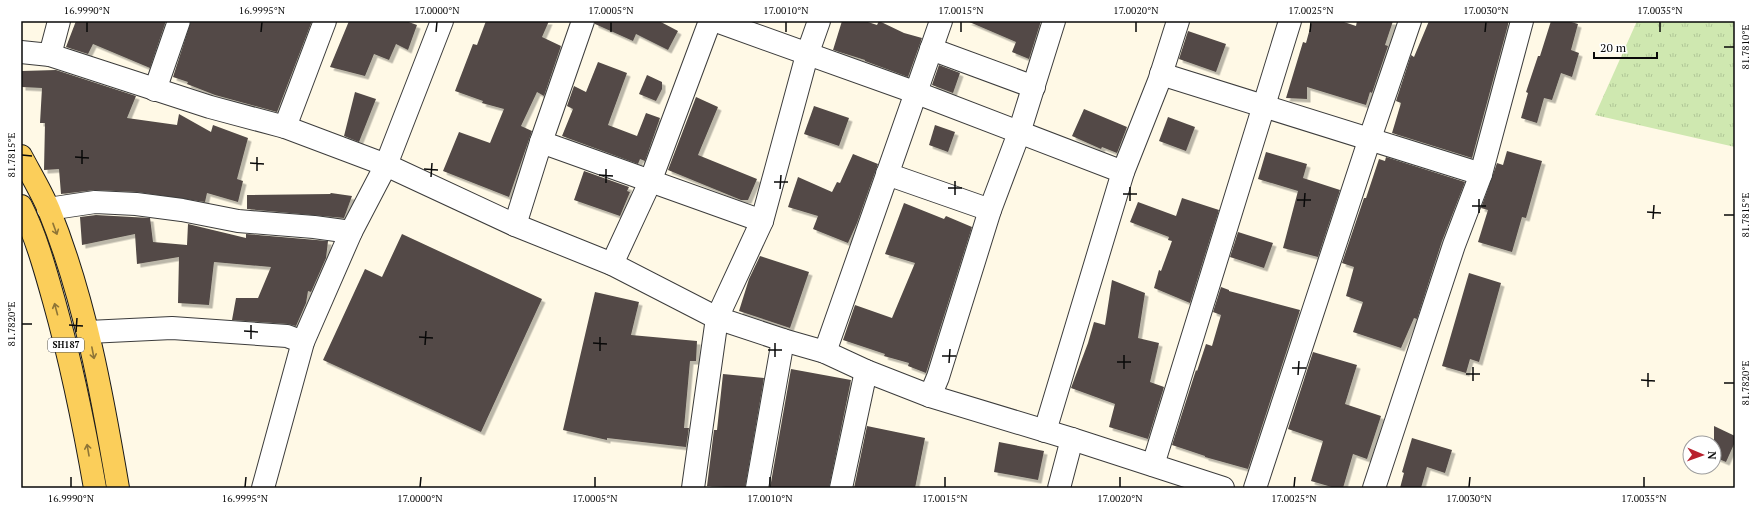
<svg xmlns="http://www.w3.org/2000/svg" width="1756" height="509" viewBox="0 0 1756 509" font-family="'PT Serif',serif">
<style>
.park{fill:url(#park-tufts)}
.building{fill:#524a46;filter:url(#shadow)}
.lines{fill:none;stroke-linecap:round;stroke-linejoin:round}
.minor-casing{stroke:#3c3c3c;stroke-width:24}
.primary-casing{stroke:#1a1a1a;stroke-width:24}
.minor{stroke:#fff;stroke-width:22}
.primary{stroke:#fbce5a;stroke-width:22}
.oneway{stroke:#8e7536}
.ticks{fill:none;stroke:#090909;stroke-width:1.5}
.labels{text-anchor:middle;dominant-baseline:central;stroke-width:4;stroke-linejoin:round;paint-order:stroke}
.shield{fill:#fff;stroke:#535353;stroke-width:1}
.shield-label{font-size:9px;font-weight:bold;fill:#090909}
.neatline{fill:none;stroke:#090909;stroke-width:1.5}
.ticks-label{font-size:10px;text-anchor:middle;fill:#090909}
</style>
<defs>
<pattern id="park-tufts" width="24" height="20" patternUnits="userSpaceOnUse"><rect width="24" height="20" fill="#cfe8b0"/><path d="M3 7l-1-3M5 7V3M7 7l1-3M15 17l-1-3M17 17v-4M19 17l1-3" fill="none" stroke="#b0c696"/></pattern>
<filter id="shadow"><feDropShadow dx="3.5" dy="3.5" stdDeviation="0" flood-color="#0004"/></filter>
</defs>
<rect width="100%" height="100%" fill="#fff9e6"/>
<!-- park -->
<path class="park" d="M1637 21H1735V147L1595 115Z"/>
<!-- building -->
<g class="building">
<path d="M76 21H166L150 68 93 44 88 54 66 47Z"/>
<path d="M191 21H312L277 112 215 95 187 84 188 82 173 77Z"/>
<path d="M349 21H406L417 25 408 50 396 44 389 60 374 54 365 76 330 67Z"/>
<path d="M486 21H549L542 37 561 46 544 96 537 92 521 126 532 131 509 197 443 171 459 132 490 143 504 109 482 103 483 101 455 91 473 44 477 45Z"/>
<path d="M595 21H659L678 31 668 50 636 34 633 41 595 24Z"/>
<path d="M842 21H865L877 25 879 21 904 33 922 38 908 77 865 61V60L833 50Z"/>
<path d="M967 21H1041L1029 59 1012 52 1016 42Z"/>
<path d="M1312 21H1341L1356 26 1357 21H1393L1385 45 1388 46 1372 93 1370 92 1366 105 1307 87V99L1286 98 1303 42 1306 43Z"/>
<path d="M1429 21H1509L1472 158 1392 133 1401 103 1396 101 1411 55 1414 57Z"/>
<path d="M1551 21H1568L1578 24 1571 50 1579 53 1572 77 1561 73 1552 100 1544 98 1537 123 1521 118 1528 93 1526 92 1538 56H1540Z"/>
<path d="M1188 31 1226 44 1216 72 1179 59Z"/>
<path d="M598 62 627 73 608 125 637 136 646 113 660 118 645 161 640 159 638 164 562 136 573 109 567 106 574 86 586 92Z"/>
<path d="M939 65 960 73 953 93 932 85Z"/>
<path d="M56 70 136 96 127 118 177 125 179 114 211 132 213 125 248 138 237 179 243 181 238 202 207 193 205 202 137 192 95 190 61 194 59 169 44 170 45 123H40L42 88 22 87V71Z"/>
<path d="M647 75 662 82V89L656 101 639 94Z"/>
<path d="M355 92 376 99 359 142 344 136Z"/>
<path d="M696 97 718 107 698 155 757 179 748 200H741L668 170Z"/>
<path d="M814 106 849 118 839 146 804 134Z"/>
<path d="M1084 109 1127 127 1117 153 1102 147 1101 149 1072 136Z"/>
<path d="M1168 117 1195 127 1186 151 1159 141Z"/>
<path d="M935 125 955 132 948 152 929 145Z"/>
<path d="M1507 151 1542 161 1526 218 1522 217 1512 252 1478 242 1488 210 1481 208 1497 163 1503 165Z"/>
<path d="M1266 152 1307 164 1303 178 1340 190 1318 257 1283 248 1298 191 1258 179Z"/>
<path d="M853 154 878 164 857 223 848 243 813 229 818 216 788 207 798 177 832 192 837 182 840 183Z"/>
<path d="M1386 157 1465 182 1442 241 1417 319 1414 318 1401 348 1353 332 1363 302 1346 296 1354 267 1342 263 1364 198H1366L1379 159 1385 161Z"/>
<path d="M584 171 629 187 627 191 630 192 620 216 574 200Z"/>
<path d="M331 193 352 196 344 218 247 209V195L330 194Z"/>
<path d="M1182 198 1219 210 1190 303 1154 288 1159 270 1161 271 1172 241 1168 240 1169 237 1130 222 1138 202 1176 216Z"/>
<path d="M904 203 944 219 946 216 972 227 926 373 908 366 909 363 884 356 885 354 843 340 855 305 892 318 915 263 885 254Z"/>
<path d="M96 215 150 218 153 242 187 245 188 224 246 238V234L328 241 326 258 311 292 308 291 306 303 296 326 288 324 232 320 236 298H258L271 267 214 262 209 305 178 303 179 257 137 264 135 234 82 245 80 217Z"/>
<path d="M1238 232 1273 243 1264 268 1230 257Z"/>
<path d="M402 234 542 299 481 432 323 360 365 269 382 277Z"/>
<path d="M760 256 809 272 790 328 739 311 749 279Z"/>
<path d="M1469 273 1501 283 1479 362 1470 359 1466 373 1442 366Z"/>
<path d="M1112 280 1145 293 1138 338 1159 343 1150 382 1164 387 1148 439 1109 427 1115 404 1071 388 1088 343 1094 322 1105 325Z"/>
<path d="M1221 287 1229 290V291L1300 310 1248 469 1205 457V456L1172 445 1196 370 1197 371 1206 344 1212 346 1221 315 1213 312Z"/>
<path d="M595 292 639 302 631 335 697 341 696 361H690L684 428H689L686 447 607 438V440L563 430Z"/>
<path d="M1313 352 1357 365 1345 404 1381 416 1367 459 1353 454 1343 488H1335L1311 481 1323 441 1288 429Z"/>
<path d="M791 369 851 380 829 488H770Z"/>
<path d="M723 374 764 378 745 488 707 486 714 430H717Z"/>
<path d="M867 426 925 438 915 488H854Z"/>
<path d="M1714 426 1735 436V442L1726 462 1714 457Z"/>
<path d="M1412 438 1452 450 1445 473 1427 467 1421 488H1400L1404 473 1402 472Z"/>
<path d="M999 442 1044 451 1038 480 994 472Z"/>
</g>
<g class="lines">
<defs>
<g id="minor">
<path d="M716 21 917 93 1123 172"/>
<path d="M931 49 1034 87"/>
<path d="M21 52 50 55 210 107 285 127 386 165 515 225 612 264 717 318 783 340 825 352 866 371 930 396 1072 439 1223 488"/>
<path d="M50 55 59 21"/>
<path d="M1161 74 1481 174"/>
<path d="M155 90 179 21"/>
<path d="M285 127 325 21"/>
<path d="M541 142 762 221"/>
<path d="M887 174 990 210"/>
<path d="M48 209 95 202 136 204 182 210 238 221 314 227 351 232"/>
<path d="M515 225 541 142 583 21"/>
<path d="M612 264 650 182 710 21"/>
<path d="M88 332 172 328 287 336 303 342"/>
<path d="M825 352 941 21"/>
<path d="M930 396 938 377 990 210 1019 133 1054 21"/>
<path d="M1045 431 1123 172 1159 81 1178 21"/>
<path d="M1153 465 1290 21"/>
<path d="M263 488 303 342 351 232 386 165 442 21"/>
<path d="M693 488 717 318 762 221 807 55 819 21"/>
<path d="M757 488 783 340"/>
<path d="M841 488 866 371"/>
<path d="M1059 488 1072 439"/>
<path d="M1255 488 1370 138 1410 21"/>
<path d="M1374 488 1454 245 1481 174 1522 21"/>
</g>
<g id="primary">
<path d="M21 156C30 173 41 191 49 210 85 299 102 394 118 488"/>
<path d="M21 206C36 236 45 269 54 301 71 362 84 425 95 488"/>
</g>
</defs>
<!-- minor casing -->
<use href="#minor" class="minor-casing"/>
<!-- primary casing -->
<use href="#primary" class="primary-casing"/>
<!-- minor -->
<use href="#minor" class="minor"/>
<!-- primary -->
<use href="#primary" class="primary"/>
</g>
<!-- one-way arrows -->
<defs><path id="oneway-shaft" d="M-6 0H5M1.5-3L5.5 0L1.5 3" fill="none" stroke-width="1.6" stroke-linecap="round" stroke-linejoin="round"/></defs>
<g class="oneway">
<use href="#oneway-shaft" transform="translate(55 229) rotate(70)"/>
<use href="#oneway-shaft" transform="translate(56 309) rotate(-105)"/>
<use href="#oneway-shaft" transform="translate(93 353) rotate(79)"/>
<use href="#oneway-shaft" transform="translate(88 450) rotate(-100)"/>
</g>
<!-- ticks -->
<path class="ticks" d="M87 32V22M261 32 262 22M436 32 437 22M611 32V22M786 32V22M961 32V22M1136 32V22M1310 32 1311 22M1485 32 1486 22M1660 32V22M1724 47H1734M22 155 32 156M75 157 89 158M250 163 264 164M82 164V150M424 169 438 170M257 171V157M599 175 613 176M431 177 432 163M774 182H788M606 183V169M948 188H962M780 189 781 175M1123 194H1137M955 195V181M1297 200H1311M1130 201V187M1472 206H1486M1304 207 1305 193M1647 212 1661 213M1479 213V199M1724 215H1734M1653 219 1654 205M22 324H32M69 325 83 326M244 331 258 332M76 332 77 318M419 337 433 338M251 339V325M593 343 607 344M425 345 426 331M768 350H782M600 351V337M942 356H956M775 357V343M1117 362H1131M949 363 950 349M1292 368H1306M1124 369V355M1466 374H1480M1298 375 1299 361M1641 380 1655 381M1473 381V367M1724 383H1734M1648 387V373M71 487V477M245 487 246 477M420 487 421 477M595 487V477M770 487V477M945 487V477M1120 487V477M1294 487 1295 477M1469 487 1470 477M1644 487V477"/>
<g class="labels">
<!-- shield labels -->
<rect class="shield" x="48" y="338" width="36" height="14" rx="3"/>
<g class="shield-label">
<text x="66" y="345">SH187</text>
</g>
</g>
<!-- border -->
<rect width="1756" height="509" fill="none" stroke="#ffffff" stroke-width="44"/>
<!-- north arrow -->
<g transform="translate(1702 455) rotate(92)"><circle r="19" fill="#ffffff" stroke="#9d9d9d"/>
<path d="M0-3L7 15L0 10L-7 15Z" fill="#b9212e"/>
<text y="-6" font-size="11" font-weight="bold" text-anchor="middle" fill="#090909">N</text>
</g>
<!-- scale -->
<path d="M1594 52v6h63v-6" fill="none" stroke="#090909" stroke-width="2"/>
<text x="1600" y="52" font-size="12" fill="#090909" stroke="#ffffff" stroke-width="3" paint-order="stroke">20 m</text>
<rect x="22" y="22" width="1712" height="465" class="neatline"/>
<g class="ticks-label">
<text x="87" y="14">16.9990°N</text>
<text x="262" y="14">16.9995°N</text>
<text x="437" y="14">17.0000°N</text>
<text x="611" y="14">17.0005°N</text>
<text x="786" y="14">17.0010°N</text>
<text x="961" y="14">17.0015°N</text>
<text x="1136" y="14">17.0020°N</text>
<text x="1311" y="14">17.0025°N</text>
<text x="1486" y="14">17.0030°N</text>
<text x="1660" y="14">17.0035°N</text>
<text transform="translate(1745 47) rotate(-90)" y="4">81.7810°E</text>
<text transform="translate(11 155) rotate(-90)" y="4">81.7815°E</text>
<text transform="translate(1745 215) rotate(-90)" y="4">81.7815°E</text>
<text transform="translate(11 324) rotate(-90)" y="4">81.7820°E</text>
<text transform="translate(1745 383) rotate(-90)" y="4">81.7820°E</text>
<text x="71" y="502">16.9990°N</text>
<text x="245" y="502">16.9995°N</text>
<text x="420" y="502">17.0000°N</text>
<text x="595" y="502">17.0005°N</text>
<text x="770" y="502">17.0010°N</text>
<text x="945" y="502">17.0015°N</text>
<text x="1120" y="502">17.0020°N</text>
<text x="1294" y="502">17.0025°N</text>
<text x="1469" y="502">17.0030°N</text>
<text x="1644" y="502">17.0035°N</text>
</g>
</svg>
